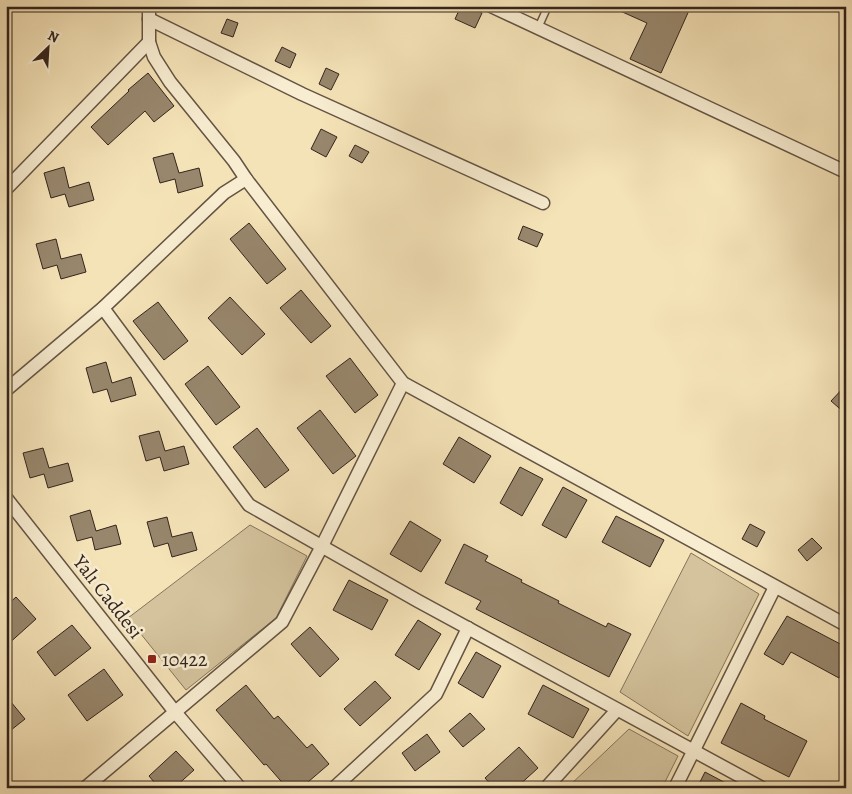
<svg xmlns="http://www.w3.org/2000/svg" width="852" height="794" viewBox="0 0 852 794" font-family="Alegreya,serif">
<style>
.green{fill:#d4c39d;stroke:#84745c}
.building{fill:#98876d;stroke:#33241c}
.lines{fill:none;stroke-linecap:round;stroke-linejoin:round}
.service-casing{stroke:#645443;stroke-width:9}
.minor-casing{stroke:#645443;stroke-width:15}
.service{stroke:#f8edd1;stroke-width:6}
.minor{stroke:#f8edd1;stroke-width:12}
.poi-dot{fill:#8f2418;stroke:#f8edd1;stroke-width:2}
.labels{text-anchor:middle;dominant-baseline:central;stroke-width:5;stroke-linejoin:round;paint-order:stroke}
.street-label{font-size:20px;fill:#33241c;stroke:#f8edd1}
.poi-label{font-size:20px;fill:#33241c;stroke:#f8edd1;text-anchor:start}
</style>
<rect width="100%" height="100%" fill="#f5e3b8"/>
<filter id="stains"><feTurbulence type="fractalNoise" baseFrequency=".004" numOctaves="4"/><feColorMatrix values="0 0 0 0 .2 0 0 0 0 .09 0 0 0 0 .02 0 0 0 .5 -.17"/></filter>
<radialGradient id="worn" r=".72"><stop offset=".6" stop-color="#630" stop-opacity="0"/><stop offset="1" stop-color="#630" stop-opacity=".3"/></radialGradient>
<!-- green -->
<g class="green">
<path d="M250 525 307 556 276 618 186 690 128 618Z"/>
<path d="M691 553 759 594 688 736 620 692Z"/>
<path d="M629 729 678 756 662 788H567Z"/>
</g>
<!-- building -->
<g class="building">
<path d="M461 6H467L482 13 475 28 455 19Z"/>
<path d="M609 6H691L661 73 630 59 647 23Z"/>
<path d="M227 19 238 23 233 37 221 33Z"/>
<path d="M282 47 296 54 290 68 275 61Z"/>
<path d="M326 68 339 74 331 90 319 84Z"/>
<path d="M148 73 174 106 154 122 145 111 108 145 91 127 129 91 128 90Z"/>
<path d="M321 129 337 137 326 157 311 149Z"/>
<path d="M355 145 369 152 362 163 349 156Z"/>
<path d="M173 153 179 173 199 168 203 186 178 193 175 179 160 183 153 158Z"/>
<path d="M64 167 69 188 89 182 94 200 69 207 65 194 51 198 44 173Z"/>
<path d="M249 223 286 269 267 284 230 239Z"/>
<path d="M523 226 543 234 537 247 518 239Z"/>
<path d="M56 239 61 259 81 254 86 272 61 279 57 265 43 269 36 244Z"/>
<path d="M301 290 331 326 311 343 280 308Z"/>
<path d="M230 297 265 334 242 355 208 318Z"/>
<path d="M158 302 188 341 164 360 133 321Z"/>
<path d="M350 358 378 395 355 413 326 376Z"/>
<path d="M106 362 112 383 131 377 136 395 111 402 107 389 93 393 86 368Z"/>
<path d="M208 366 240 407 216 425 185 384Z"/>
<path d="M846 385V414L831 401Z"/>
<path d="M320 410 356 456 333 474 297 428Z"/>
<path d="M257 428 289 470 265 488 233 447Z"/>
<path d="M159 431 165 451 184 446 189 464 164 471 160 457 146 461 139 436Z"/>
<path d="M459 437 491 456 474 483 443 464Z"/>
<path d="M43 448 49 468 68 463 73 481 48 488 44 474 30 478 23 453Z"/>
<path d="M520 467 543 479 522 516 500 503Z"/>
<path d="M563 487 587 500 566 538 542 525Z"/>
<path d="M90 510 96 531 116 525 121 544 95 550 92 537 77 541 70 516Z"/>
<path d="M616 516 664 540 650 567 602 542Z"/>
<path d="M167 517 172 537 192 532 197 550 172 557 168 543 154 547 147 522Z"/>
<path d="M410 521 441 540 421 572 390 554Z"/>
<path d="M750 524 765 532 757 547 742 539Z"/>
<path d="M812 538 822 548 807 561 798 550Z"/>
<path d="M464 544 488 556 485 561 522 580 521 582 559 601 558 603 606 627 608 623 631 634 609 677 476 609 481 601 445 583Z"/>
<path d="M349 580 388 600 372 630 333 610Z"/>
<path d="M16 597 36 619 6 646V606Z"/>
<path d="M787 616 846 647V665L839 678 791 652 783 665 764 654Z"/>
<path d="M418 620 441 634 419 670 395 655Z"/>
<path d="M72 625 91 648 55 676 37 652Z"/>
<path d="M310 627 339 659 320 677 291 644Z"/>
<path d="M476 652 501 666 483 698 458 683Z"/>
<path d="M104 669 123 695 87 721 68 695Z"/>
<path d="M375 681 391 698 360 726 344 709Z"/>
<path d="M246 685 274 719 278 716 307 748 312 744 329 764 301 788H287L266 764 264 765 216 710Z"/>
<path d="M543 685 589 709 573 738 528 714Z"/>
<path d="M6 696 25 719 6 734Z"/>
<path d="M741 703 765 716 764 719 807 741 789 777 721 743Z"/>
<path d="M470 713 485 729 463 747 449 731Z"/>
<path d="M427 734 440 752 415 771 402 753Z"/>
<path d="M519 747 538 768 516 788H494L485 778Z"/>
<path d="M176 751 194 770 174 788H159L149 776Z"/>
<path d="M705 772 735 788H697Z"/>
</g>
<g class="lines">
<defs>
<path id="service" d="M538 28 548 6"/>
<g id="minor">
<path d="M491 6 846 172"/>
<path d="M149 19 302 94 543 203"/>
<path d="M246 179 403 383 846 625"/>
<path d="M6 189 149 42"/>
<path d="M103 308 249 505 418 601 762 788"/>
<path d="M6 390 103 308 224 193 246 179 234 161 170 82 154 57 149 42V6"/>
<path d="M6 498 175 712 240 788"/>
<path d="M85 788 282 622 322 546 403 383"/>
<path d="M334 788 436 694 468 628"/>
<path d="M546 788 617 710"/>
<path d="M675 788 775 587"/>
</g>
</defs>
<!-- service casing -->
<use href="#service" class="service-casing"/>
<!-- minor casing -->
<use href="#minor" class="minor-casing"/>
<!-- service -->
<use href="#service" class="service"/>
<!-- minor -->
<use href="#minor" class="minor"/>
</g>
<!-- markers -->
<rect class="poi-dot" x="147" y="654" width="10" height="10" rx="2.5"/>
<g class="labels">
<!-- street labels -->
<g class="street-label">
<text transform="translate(108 597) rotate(52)">Yalı Caddesi</text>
</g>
<!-- poi labels -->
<g class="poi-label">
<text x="162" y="659">10422</text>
</g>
</g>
<!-- margin -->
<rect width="852" height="794" fill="none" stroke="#f5e3b8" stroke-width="25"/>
<rect x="8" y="8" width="837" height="779" fill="none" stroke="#33241c" stroke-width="2.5"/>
<rect x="12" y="12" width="827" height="769" fill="none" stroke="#33241c"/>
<!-- north arrow -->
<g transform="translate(48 48) rotate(25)" stroke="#f8edd1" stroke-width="4" paint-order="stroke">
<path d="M0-4L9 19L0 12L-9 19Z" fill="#33241c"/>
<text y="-8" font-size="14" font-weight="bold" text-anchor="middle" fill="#33241c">N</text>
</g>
<rect width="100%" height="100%" filter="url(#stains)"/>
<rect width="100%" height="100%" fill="url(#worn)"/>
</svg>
